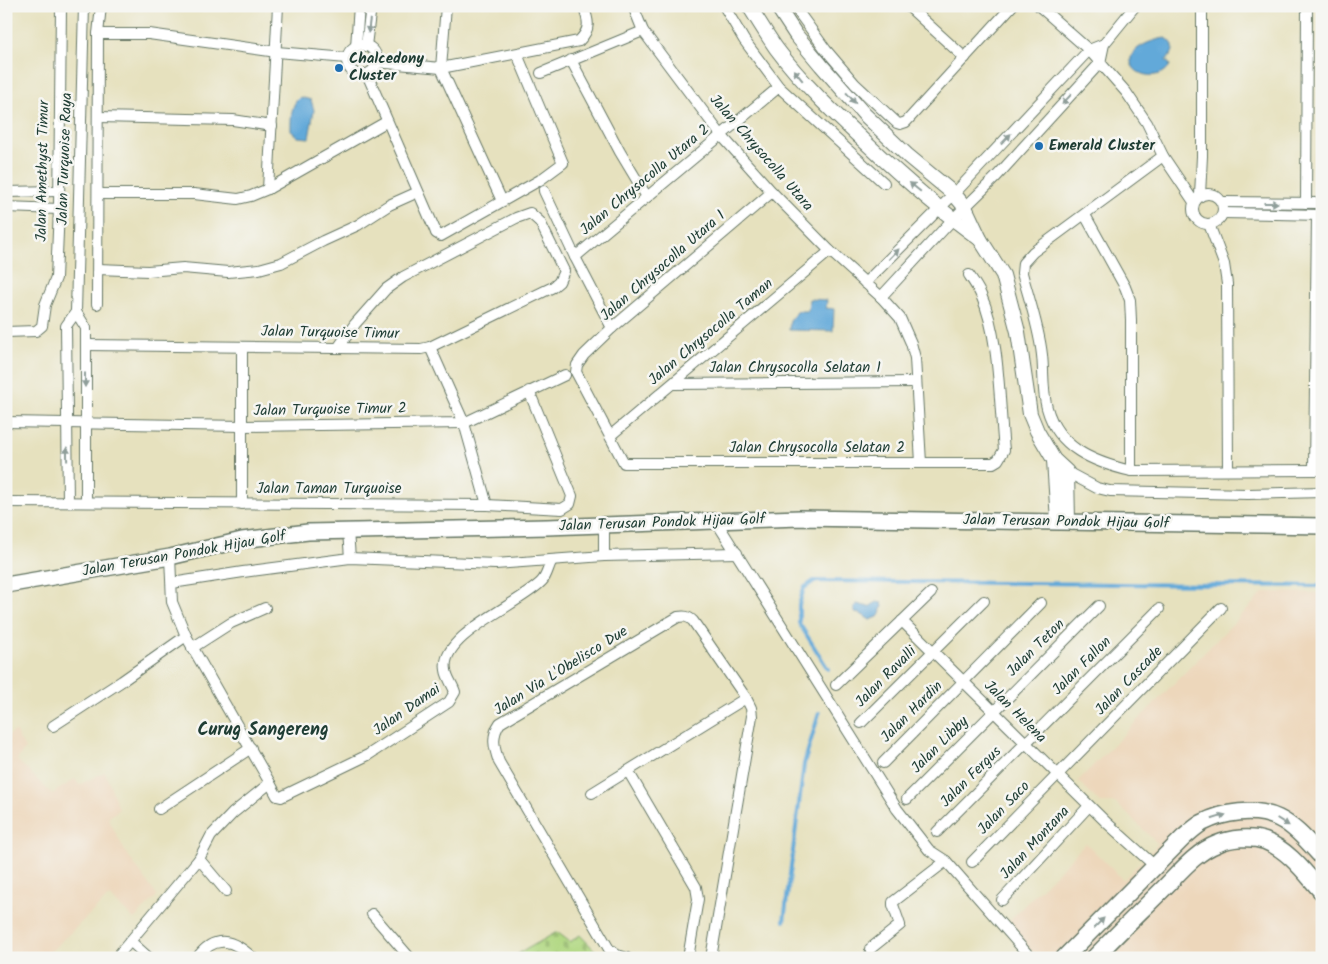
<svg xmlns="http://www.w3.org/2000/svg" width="1328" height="964" viewBox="0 0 1328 964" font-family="Kalam,sans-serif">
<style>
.built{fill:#edd7bb}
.cemetery{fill:url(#cemetery-stones);stroke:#688a5b}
.water{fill:#62a9d9;stroke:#407386}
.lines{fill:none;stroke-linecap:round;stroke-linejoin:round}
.stream{stroke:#62a9d9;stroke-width:4}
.minor-casing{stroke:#657664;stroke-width:12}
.tertiary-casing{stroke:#657664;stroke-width:16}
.secondary-casing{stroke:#657664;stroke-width:18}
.primary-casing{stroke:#657664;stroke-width:19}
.minor{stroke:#fff;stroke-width:10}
.tertiary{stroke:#fff;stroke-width:14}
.secondary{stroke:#fff;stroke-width:15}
.primary{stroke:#fff;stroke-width:16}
.oneway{fill:#8f9e9a}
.poi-dot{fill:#1f6fb2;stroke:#f6f6f2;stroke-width:2}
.labels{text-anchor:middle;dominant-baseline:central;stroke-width:5;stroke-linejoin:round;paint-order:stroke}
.poi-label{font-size:15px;font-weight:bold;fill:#1f3d34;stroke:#f6f6f2;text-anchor:start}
.street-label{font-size:15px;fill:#1f3d34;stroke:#f6f6f2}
.quarter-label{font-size:18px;font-weight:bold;fill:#1f3d34;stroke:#f6f6f2}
</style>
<defs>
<pattern id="cemetery-stones" width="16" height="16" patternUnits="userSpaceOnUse" patternTransform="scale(1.25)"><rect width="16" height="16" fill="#b1d882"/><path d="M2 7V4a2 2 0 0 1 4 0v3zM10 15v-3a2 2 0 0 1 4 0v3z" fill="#98ba71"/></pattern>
</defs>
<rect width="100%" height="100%" fill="#f6f6f2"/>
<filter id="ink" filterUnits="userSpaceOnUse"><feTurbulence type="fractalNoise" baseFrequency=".02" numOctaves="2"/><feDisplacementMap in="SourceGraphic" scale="10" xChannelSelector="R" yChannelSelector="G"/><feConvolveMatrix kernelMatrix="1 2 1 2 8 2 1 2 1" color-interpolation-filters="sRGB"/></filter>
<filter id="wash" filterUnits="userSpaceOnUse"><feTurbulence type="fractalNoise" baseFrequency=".0096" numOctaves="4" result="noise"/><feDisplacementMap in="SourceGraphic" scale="20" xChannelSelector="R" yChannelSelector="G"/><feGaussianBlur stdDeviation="1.12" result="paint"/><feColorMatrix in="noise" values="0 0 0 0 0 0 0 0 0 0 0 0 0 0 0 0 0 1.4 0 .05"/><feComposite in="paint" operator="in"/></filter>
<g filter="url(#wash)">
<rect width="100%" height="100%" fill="#e6e1be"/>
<!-- built -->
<g class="built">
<path d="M1264 592 1322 593V958H1039L1005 925 1086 843 1123 880 1158 844 1116 803H1100L1078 781Z"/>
<path d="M15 731 25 749 17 760 52 794 75 779 79 785 105 772 119 809 108 818 125 851 157 896 134 919 109 896 49 953 53 958H6V737Z"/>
</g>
<!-- cemetery -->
<path class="cemetery" d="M557 932 570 942 580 935 602 958H511Z"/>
<!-- water -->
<g class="water">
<path d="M1166 38C1177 44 1174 54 1166 60L1170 65C1164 78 1141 79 1133 67 1122 49 1155 39 1166 38Z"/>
<path d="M300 97 311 100 314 110 309 138 298 137 291 131C291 119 290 105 300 97Z"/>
<path d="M809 299 827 300 826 308 834 309 833 331 789 330 790 320 798 311H808Z"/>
<path d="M877 602 882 603 883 607 881 609 880 614 878 617 870 620 861 614 855 613 854 610V607L857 604 869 607Z"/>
</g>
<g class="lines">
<!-- stream -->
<g class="stream">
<path d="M828 669 799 623V605L804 588 814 581 1322 586"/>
<path d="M784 921 804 764 819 713"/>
</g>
</g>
</g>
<g filter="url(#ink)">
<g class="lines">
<defs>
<g id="minor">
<path d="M446 6 441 68 502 201"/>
<path d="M633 6 643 31 721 135 772 192 830 251 881 297 900 318 911 343 915 358 921 463"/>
<path d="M724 6 744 40 779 87 884 183"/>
<path d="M794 6 826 50 855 84 897 123 900 124 906 122 1012 6"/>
<path d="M908 6 965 58"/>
<path d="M1039 6 1089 50 1126 92 1147 123 1163 156 1194 202"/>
<path d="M98 34H149L277 52 347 58"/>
<circle cx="362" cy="60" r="15"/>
<path d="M356 46 359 6"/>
<path d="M366 46 371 6"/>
<path d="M571 60 620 152 647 197"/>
<path d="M376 62 441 68 579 41C591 29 589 21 583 6"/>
<path d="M541 73 643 31"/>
<path d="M367 74 435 230 436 233 441 236 540 180 563 163 517 54"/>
<path d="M99 117 233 120 272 126"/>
<path d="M1163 156 1033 252 1023 263 1022 273C1029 299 1039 327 1042 355 1044 372 1042 391 1047 408 1058 448 1093 462 1131 471L1322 470"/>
<path d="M268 189 278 6"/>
<path d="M544 191 575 257 612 328"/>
<path d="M6 192 58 191"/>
<path d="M772 192 612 328 584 355 577 365 576 372 624 463H993L998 460 1004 450C999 403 1000 337 981 295 978 288 973 281 969 275"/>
<circle cx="1208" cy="209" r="15"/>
<path d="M98 194H194L238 199 251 196 268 189 386 122"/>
<path d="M1200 195 1202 156V6"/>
<path d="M1222 202 1322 203"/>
<path d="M1306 203 1307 6"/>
<path d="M6 207 59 209"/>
<path d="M1223 213 1322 215"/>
<path d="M1085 215 1125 287 1130 300 1131 320V471"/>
<path d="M1209 224 1224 264 1227 284 1228 470"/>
<path d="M575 257 779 87"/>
<path d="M98 269 148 271 183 268 228 272 259 269 281 263 323 241 358 225 389 205 418 192"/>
<path d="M865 283 954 194 1089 50 1104 44"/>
<path d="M881 297 953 219 996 177 1100 63 1104 44 1135 6"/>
<path d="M97 304 98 34 101 6"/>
<path d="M76 312 84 6"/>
<path d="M6 332 36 331 42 326 45 305 56 278 59 209 61 6"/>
<path d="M86 345 421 349 430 347 553 287 559 282 564 271 540 222 530 213 516 218 403 277 386 289 355 324 338 348"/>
<path d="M242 347V504"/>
<path d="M430 347 464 423 487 505"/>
<path d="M673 384 916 382"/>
<path d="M6 422 243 426 464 423 565 375"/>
<path d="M610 436 830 251"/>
<path d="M1314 470 1317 215"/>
<path d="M1067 472 1097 488 1110 491 1248 494 1322 492"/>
<path d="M6 502 487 505 562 509 570 504 572 496 529 391"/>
<path d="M68 502 66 326 76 312 86 328V502"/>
<path d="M716 521 897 809 929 850 946 861 1031 958"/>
<path d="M348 531 350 558"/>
<path d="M604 556V525"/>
<path d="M172 583 243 572 350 558 495 564 604 556 737 553"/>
<path d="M902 621 1107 823 1156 867"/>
<path d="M192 648 231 623 265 608"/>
<path d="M836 685 931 593"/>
<path d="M861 723 984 601"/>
<path d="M53 726 122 681 186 636"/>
<path d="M883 763 1041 603"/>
<path d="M628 771 696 887 698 899 688 958"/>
<path d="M270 783 277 796 281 797 368 755 449 702 455 692C453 685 447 678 446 670 439 635 521 604 542 581 547 576 548 567 552 560"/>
<path d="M592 793 746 698"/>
<path d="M907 799 1099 606"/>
<path d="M159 809 251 748"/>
<path d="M937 832 1159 609"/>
<path d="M199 859 226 891"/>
<path d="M972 862 1221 608"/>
<path d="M1002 900 1089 806"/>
<path d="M372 914 410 958"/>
<path d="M130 941 149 958"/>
<path d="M870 949 900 925 893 905V902L946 861"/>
<path d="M116 958 199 859 211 836 233 813 270 783 186 636 172 602 170 557"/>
<path d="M197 958C215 933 234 940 253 958"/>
<path d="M627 958 617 955 609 949 499 762C494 748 491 736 500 723L678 617C684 616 688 616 693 621L746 698 751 708 752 716 711 958"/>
</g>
<g id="tertiary">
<path d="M749 6C758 20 767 35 776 48 802 83 834 113 866 143 902 177 939 210 980 239"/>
<path d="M777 6 796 35 821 65 864 114 908 156 954 194 965 207 980 239 1003 275 1018 332 1030 414 1037 431 1054 460 1067 472 1068 521"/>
<path d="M1054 460 1058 521"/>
</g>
<path id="secondary" d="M6 585 170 557 242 540 308 532 547 527 800 518 1322 526"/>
<g id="primary">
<path d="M1064 958 1183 838C1189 833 1195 827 1202 823 1223 812 1255 807 1278 818 1295 826 1309 843 1322 857"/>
<path d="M1094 958C1117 934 1141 911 1164 888 1180 872 1196 852 1217 844 1230 838 1251 836 1265 841 1289 850 1306 874 1322 892"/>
</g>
</defs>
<!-- minor casing -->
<use href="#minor" class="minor-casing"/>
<!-- tertiary casing -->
<use href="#tertiary" class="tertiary-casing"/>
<!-- secondary casing -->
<use href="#secondary" class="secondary-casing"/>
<!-- primary casing -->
<use href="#primary" class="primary-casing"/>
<!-- minor -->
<use href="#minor" class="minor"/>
<!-- tertiary -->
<use href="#tertiary" class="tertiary"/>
<!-- secondary -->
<use href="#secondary" class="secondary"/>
<!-- primary -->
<use href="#primary" class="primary"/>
</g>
<!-- one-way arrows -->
<defs><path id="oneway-solid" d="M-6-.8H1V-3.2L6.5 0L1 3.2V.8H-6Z" transform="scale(1.25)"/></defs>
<g class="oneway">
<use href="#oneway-solid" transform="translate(369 26) rotate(97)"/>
<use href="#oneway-solid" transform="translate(798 75) rotate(-129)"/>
<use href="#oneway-solid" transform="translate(851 98) rotate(49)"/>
<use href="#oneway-solid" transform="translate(1067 99) rotate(133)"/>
<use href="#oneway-solid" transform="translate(1006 139) rotate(-47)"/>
<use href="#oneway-solid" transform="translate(915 187) rotate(-141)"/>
<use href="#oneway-solid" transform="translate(1271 203)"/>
<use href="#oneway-solid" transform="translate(894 254) rotate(-46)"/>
<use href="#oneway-solid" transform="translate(85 380) rotate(90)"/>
<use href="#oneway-solid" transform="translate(67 454) rotate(-91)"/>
<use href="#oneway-solid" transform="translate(1219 817) rotate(-17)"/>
<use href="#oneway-solid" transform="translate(1283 822) rotate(32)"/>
<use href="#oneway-solid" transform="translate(1099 923) rotate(-45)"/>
</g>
</g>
<!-- markers -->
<g class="poi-dot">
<circle cx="339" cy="68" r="5"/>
<circle cx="1039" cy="146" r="5"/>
</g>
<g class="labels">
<!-- poi labels -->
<g class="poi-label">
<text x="349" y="59">Chalcedony<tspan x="349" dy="17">Cluster</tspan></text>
<text x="1049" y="146">Emerald Cluster</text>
</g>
<!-- street labels -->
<g class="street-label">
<text transform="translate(761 153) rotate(49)">Jalan Chrysocolla Utara</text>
<text transform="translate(65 159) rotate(-88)">Jalan Turquoise Raya</text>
<text transform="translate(43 171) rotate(-89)">Jalan Amethyst Timur</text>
<text transform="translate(645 180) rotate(-40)">Jalan Chrysocolla Utara 2</text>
<text transform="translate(663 266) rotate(-41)">Jalan Chrysocolla Utara 1</text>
<text transform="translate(711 332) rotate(-40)">Jalan Chrysocolla Taman</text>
<text transform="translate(330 333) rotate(1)">Jalan Turquoise Timur</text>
<text x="795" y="368">Jalan Chrysocolla Selatan 1</text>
<text transform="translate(330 410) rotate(-1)">Jalan Turquoise Timur 2</text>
<text x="817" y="448">Jalan Chrysocolla Selatan 2</text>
<text x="329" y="489">Jalan Taman Turquoise</text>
<text transform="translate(1066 522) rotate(1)">Jalan Terusan Pondok Hijau Golf</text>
<text transform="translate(662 523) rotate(-2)">Jalan Terusan Pondok Hijau Golf</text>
<text transform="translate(184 554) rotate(-10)">Jalan Terusan Pondok Hijau Golf</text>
<text transform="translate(1036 648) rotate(-45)">Jalan Teton</text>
<text transform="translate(1082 666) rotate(-45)">Jalan Fallon</text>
<text transform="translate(561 671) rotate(-32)">Jalan Via L'Obelisco Due</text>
<text transform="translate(886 677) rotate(-45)">Jalan Ravalli</text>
<text transform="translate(1129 681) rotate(-46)">Jalan Cascade</text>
<text transform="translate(407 710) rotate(-35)">Jalan Damai</text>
<text transform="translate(912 712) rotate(-45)">Jalan Hardin</text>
<text transform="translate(1015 712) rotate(45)">Jalan Helena</text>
<text transform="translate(940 745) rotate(-45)">Jalan Libby</text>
<text transform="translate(971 777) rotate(-45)">Jalan Fergus</text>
<text transform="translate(1004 808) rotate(-46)">Jalan Saco</text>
<text transform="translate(1035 843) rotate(-47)">Jalan Montana</text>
</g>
<!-- quarter labels -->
<g class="quarter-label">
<text x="263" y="730">Curug Sangereng</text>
</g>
</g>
<!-- margin -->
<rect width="1328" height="964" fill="none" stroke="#f6f6f2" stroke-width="25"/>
</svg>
